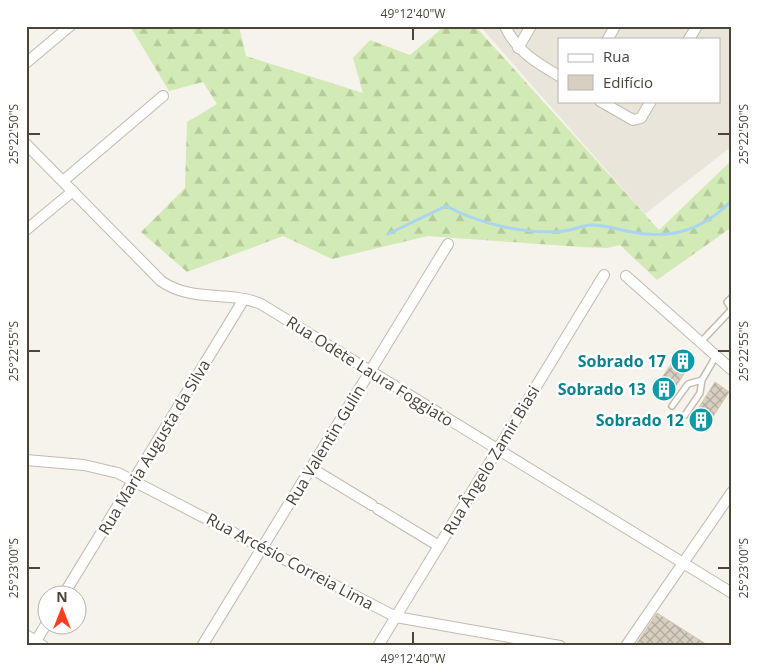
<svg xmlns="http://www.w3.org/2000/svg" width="758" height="672" viewBox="0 0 758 672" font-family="'Open Sans',sans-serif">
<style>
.residential{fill:#eae5da;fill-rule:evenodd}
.forest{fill:url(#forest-firs)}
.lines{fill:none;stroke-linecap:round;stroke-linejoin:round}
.stream{stroke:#a9d4f2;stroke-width:3}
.building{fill:url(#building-cross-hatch);stroke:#d3c7b4}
.service-casing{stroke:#c2bbae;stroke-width:8}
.minor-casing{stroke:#c2bbae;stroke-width:12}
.service{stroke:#fff;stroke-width:5}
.minor{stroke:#fff;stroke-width:10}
.ticks{fill:none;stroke:#4b4439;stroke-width:2}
.labels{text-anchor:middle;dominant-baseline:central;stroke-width:5;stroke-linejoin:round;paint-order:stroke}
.culture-label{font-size:16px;font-weight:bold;fill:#0d838f;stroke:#fff;text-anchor:end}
.street-label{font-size:16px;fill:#4b4439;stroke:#fff}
.neatline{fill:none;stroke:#4b4439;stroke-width:2}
.ticks-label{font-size:12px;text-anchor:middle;fill:#4b4439}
</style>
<defs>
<pattern id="forest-firs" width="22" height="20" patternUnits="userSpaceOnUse" patternTransform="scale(1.25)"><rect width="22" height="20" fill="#d2eab5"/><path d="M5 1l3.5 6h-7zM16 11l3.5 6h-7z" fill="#b6ca9c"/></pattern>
<pattern id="building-cross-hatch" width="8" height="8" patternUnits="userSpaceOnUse" patternTransform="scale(1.25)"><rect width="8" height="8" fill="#d8cfc1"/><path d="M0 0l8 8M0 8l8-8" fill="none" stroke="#b1aa9e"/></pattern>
</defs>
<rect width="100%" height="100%" fill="#f6f3ec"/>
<!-- residential -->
<path class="residential" d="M480 26H732V146L645 214ZM559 39H719V101H559Z"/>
<!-- forest -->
<path class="forest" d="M130 26H239L246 56 363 93 353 58 370 40 410 55 445 26H475L659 230 732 160V227L657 280 620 245 607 248 581 247 428 236 332 259 283 236 187 272 141 232 185 188 187 122 217 104 203 82 169 91Z"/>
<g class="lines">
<!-- stream -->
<path class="stream" d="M388 234 446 206C480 224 526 235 564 231 573 230 581 226 590 225 603 224 619 230 632 232 671 240 705 229 732 200"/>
</g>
<!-- building -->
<g class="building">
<path d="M679 353 692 362 668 398 654 389Z"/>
<path d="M715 382 729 392 705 429 691 420Z"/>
<path d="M657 613 709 646H635Z"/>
</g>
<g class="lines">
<defs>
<g id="service">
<path d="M732 297 727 302 732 310"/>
<path d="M701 342 731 310"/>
<path d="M702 380 716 356"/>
<path d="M672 406 688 384 702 380 700 393 685 415"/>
</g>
<g id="minor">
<path d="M505 26C516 51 537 63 559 76"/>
<path d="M608 39 615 26"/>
<path d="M689 39 697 26"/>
<path d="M518 48 531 26"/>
<path d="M26 63 70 26"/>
<path d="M600 101 633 120 641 118 651 101"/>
<path d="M26 144 161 281C193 303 227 290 261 304L732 593"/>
<path d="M63 181 163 96"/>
<path d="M26 230 73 191"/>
<path d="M626 276 732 370"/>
<path d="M26 460 84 465 118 473 396 617 560 646"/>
<path d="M311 468 372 505"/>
<path d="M378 509 439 546"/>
<path d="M64 594 244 299"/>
<path d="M26 635 43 646"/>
<path d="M33 646 48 621"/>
<path d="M202 646 448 244"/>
<path d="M378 646 604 275"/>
<path d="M626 646 732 492"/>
</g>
</defs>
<!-- service casing -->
<use href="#service" class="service-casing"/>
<!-- minor casing -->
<use href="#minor" class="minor-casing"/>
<!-- service -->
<use href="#service" class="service"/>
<!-- minor -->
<use href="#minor" class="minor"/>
</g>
<!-- ticks -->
<path class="ticks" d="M413 28V40M28 134H40M718 134H730M28 351H40M718 351H730M28 568H40M718 568H730M413 632V644"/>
<!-- icons -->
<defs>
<symbol id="building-disc" viewBox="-11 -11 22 22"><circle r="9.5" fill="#0f9aa8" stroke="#fff"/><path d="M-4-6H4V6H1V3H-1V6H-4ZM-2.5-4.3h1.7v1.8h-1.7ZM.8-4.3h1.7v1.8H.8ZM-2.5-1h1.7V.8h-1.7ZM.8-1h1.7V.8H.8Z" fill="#fff"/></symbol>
</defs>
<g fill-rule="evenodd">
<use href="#building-disc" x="669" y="347" width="28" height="28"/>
<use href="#building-disc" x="650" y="375" width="28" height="28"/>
<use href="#building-disc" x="687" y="406" width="28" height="28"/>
</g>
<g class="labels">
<!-- culture labels -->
<g class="culture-label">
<text x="666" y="361">Sobrado 17</text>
<text x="646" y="389">Sobrado 13</text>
<text x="684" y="420">Sobrado 12</text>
</g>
<!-- street labels -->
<g class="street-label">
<text transform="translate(370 371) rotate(32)">Rua Odete Laura Foggiato</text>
<text transform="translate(325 445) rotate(-59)">Rua Valentin Gulin</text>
<text transform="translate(154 447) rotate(-59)">Rua Maria Augusta da Silva</text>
<text transform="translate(491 460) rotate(-59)">Rua Ângelo Zamir Biasi</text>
<text transform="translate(290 561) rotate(28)">Rua Arcésio Correia Lima</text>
</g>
</g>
<!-- border -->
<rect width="758" height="672" fill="none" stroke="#ffffff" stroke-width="55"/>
<!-- legend -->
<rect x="558" y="38" width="162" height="65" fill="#ffffff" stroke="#b7b4b0"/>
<rect x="568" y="54" width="25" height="8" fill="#ffffff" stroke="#b7b4b0"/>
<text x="603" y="62" font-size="15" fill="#4b4439">Rua</text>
<rect x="568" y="75" width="25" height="15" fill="#d8cfc1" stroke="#b7b4b0"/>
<text x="603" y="88" font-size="15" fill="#4b4439">Edifício</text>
<!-- north arrow -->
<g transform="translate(62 610)"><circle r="24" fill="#ffffff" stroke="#b7b4b0"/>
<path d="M0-4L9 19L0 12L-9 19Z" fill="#fc3f1d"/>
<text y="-8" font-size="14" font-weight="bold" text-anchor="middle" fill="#4b4439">N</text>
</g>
<rect x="28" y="28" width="702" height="616" class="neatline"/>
<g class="ticks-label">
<text x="413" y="18">49°12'40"W</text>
<text transform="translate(14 134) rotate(-90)" y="4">25°22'50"S</text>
<text transform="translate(744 134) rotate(-90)" y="4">25°22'50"S</text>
<text transform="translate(14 351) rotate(-90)" y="4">25°22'55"S</text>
<text transform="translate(744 351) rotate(-90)" y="4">25°22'55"S</text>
<text transform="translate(14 568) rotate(-90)" y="4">25°23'00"S</text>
<text transform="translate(744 568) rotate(-90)" y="4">25°23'00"S</text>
<text x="413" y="663">49°12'40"W</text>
</g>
</svg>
